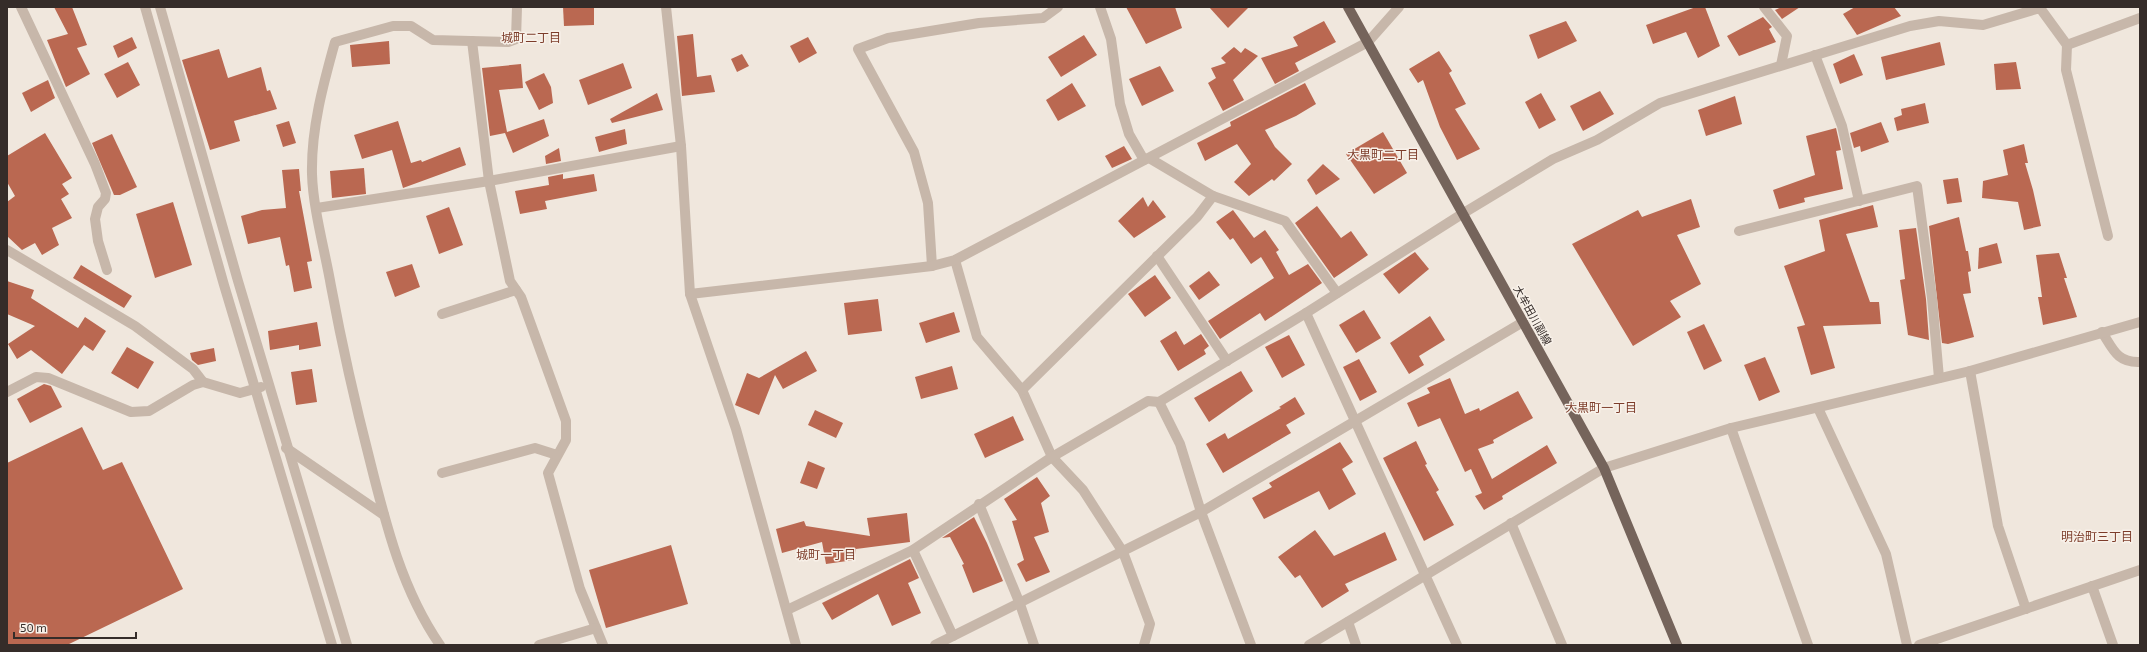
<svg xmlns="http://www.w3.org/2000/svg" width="2147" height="652" viewBox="0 0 2147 652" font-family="'Exo 2','Noto Sans JP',sans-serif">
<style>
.building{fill:#ba6851}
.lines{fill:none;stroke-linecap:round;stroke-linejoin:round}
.minor{stroke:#c7b7aa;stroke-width:10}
.major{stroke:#75645b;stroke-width:10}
.labels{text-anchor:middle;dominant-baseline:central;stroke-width:3;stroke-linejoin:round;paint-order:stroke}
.street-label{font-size:11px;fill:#352c29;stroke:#f8f1e9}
.neighbourhood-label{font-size:12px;fill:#7c3c2a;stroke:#f8f1e9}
</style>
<rect width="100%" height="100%" fill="#f0e7dd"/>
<!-- building -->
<g class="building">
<path d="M54 7H72L87 45 77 48 90 74 66 87 47 40 68 34Z"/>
<path d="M563 7H594V25L564 26Z"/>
<path d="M1126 7H1175L1182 28 1146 44Z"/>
<path d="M1209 7H1249L1228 28Z"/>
<path d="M1696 7H1705L1720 46 1698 58 1686 32 1653 44 1646 25Z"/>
<path d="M1782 7H1800L1782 19 1775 10Z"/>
<path d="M1855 7H1894L1901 16 1857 35 1843 14Z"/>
<path d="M1763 17 1772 27 1769 29 1776 42 1739 56 1727 36Z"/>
<path d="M1324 21 1336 42 1295 63 1299 71 1275 84 1261 58 1298 46 1293 37Z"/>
<path d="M1566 21 1577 41 1538 59 1529 35Z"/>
<path d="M693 34 697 77 711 75 715 92 682 96 677 36Z"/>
<path d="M1084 35 1097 55 1061 77 1048 57Z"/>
<path d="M132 37 137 48 118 58 113 46Z"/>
<path d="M808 37 817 53 799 63 790 46Z"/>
<path d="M389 41 390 64 352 67 350 45Z"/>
<path d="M1940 42 1945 65 1886 80 1881 57Z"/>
<path d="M1234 47 1241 53 1245 48 1258 56 1233 80 1244 100 1223 111 1208 83 1216 78 1211 68 1226 63 1221 58Z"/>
<path d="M219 49 228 78 261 67 267 91 270 90 277 109 234 121 240 141 210 150 182 60Z"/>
<path d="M1439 51 1452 71 1449 73 1466 104 1455 109 1480 149 1457 160 1440 127 1423 80 1418 83 1409 69Z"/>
<path d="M742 54 749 66 737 72 731 59Z"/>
<path d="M1854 54 1863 75 1840 84 1833 64Z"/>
<path d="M128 62 140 85 117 98 104 74Z"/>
<path d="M2016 62 2021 89 1996 90 1994 64Z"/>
<path d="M623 63 632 88 588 105 579 80Z"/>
<path d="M521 64 523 88 499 90 507 132 544 119 549 136 513 153 505 133 490 136 482 68Z"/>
<path d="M1160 66 1174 91 1142 106 1129 79Z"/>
<path d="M544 73 551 87 553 103 539 110 525 82Z"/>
<path d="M48 80 55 98 31 112 22 93Z"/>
<path d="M1072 83 1086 106 1058 121 1046 100Z"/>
<path d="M1305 83 1316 104 1296 116 1265 130 1275 147 1292 164 1274 181 1272 179 1249 196 1234 182 1251 164 1237 144 1205 161 1197 143 1231 126 1230 122Z"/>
<path d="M1600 91 1614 114 1583 131 1570 106Z"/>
<path d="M657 93 663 110 612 123 610 119Z"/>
<path d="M1541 93 1556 120 1539 129 1525 102Z"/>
<path d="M1735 96 1742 124 1706 136 1698 110Z"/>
<path d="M1925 103 1929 123 1897 131 1894 118 1902 115 1901 109Z"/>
<path d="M289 121 296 143 283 147 276 125Z"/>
<path d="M398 121 411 163 421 160 422 162 460 147 466 165 403 188 392 150 362 159 354 135Z"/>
<path d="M1881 122 1889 142 1861 152 1860 146 1854 148 1850 133Z"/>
<path d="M1836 128 1841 150 1836 151 1843 189 1804 198 1805 202 1779 209 1773 190 1815 175 1806 136Z"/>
<path d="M625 129 627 144 599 152 595 137Z"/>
<path d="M1383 132 1407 173 1374 194 1346 154Z"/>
<path d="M45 133 72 178 62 184 69 194 61 199 72 218 52 228 59 245 42 255 35 243 22 250 7 236V202L15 196 7 182V156Z"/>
<path d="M112 134 137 187 120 195H114L92 143Z"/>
<path d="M2024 144 2028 163H2025L2033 190 2041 226 2024 230 2018 202 1982 198 1983 181 2008 175 2003 150Z"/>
<path d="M1124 146 1132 159 1112 168 1105 156Z"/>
<path d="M559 148 561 161 546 164 545 156Z"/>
<path d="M1323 164 1340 179 1316 195 1307 180Z"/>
<path d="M364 168 366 194 332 198 330 171Z"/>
<path d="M299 169 301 191H299L312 261 307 262 312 288 294 292 289 265 286 266 280 237 248 244 241 216 262 210 286 208 282 170Z"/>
<path d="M563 174V179L594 174 597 191 545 201 547 209 520 214 515 191 549 185 548 177Z"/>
<path d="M1958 178 1962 202 1947 204 1943 180Z"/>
<path d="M1143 197 1148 207 1153 200 1166 217 1134 238 1118 221Z"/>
<path d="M1691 199 1700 227 1677 235 1701 284 1670 301 1681 317 1633 346 1572 244 1638 210 1642 217Z"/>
<path d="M173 202 192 265 155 278 136 214Z"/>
<path d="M1873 205 1878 227 1846 234 1870 302H1879L1881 324 1823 326 1835 368 1811 375 1797 327 1805 325 1784 266 1825 251 1819 220Z"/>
<path d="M1317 206 1341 238 1351 231 1368 255 1334 278 1295 223Z"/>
<path d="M449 207 463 245 439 254 426 216Z"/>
<path d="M1233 210 1254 238 1265 230 1279 250 1276 252 1289 275 1308 264 1322 283 1265 321 1260 313 1220 339 1208 321 1274 278 1261 257 1251 264 1233 238 1230 240 1216 222Z"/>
<path d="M1959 217 1966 251H1968L1971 271 1968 272 1971 293 1963 294 1974 337 1948 344 1942 343 1929 226Z"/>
<path d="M1916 228 1926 299 1929 340 1908 335 1900 280 1905 279 1899 230Z"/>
<path d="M1997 243 2002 263 1978 269 1979 248Z"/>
<path d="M1415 252 1429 269 1399 294 1383 274Z"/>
<path d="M2059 253 2067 278H2064L2077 317 2043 325 2038 297H2042L2036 255Z"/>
<path d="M412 264 420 287 395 297 386 272Z"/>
<path d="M81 265 132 296 124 308 73 278Z"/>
<path d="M1209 271 1220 285 1199 300 1189 286Z"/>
<path d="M1155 275 1171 298 1145 317 1128 294Z"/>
<path d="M7 281 34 290 31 298 78 328 85 317 106 331 93 351 84 345 62 374 31 350 17 359 8 344 35 326 7 314Z"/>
<path d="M878 299 882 331 848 335 844 303Z"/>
<path d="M1364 310 1381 338 1356 353 1339 325Z"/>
<path d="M954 312 960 332 926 343 919 323Z"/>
<path d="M1430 316 1445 340 1419 356 1424 365 1409 374 1390 343Z"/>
<path d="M317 322 321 346 299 350V345L270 350 268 331Z"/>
<path d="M1704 324 1722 361 1704 370 1687 332Z"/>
<path d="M1176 331 1184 345 1201 334 1209 346 1204 350 1206 354 1178 371 1160 341Z"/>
<path d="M1289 335 1305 365 1282 378 1265 347Z"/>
<path d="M127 347 154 362 138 389 111 373Z"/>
<path d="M214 348 216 361 198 365 192 360 190 353Z"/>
<path d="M806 351 817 371 783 389 775 375 759 415 735 405 747 373 759 378Z"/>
<path d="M1765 357 1780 392 1759 401 1744 365Z"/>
<path d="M1359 359 1377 392 1360 401 1343 367Z"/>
<path d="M952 366 958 389 921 399 915 377Z"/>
<path d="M312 369 317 402 296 405 291 372Z"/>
<path d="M1241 371 1253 391 1209 422 1194 398Z"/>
<path d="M1450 378 1465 414 1479 408 1480 411 1518 391 1533 418 1493 440 1494 443 1478 449 1492 479 1547 445 1557 463 1502 496 1503 499 1484 510 1475 496 1482 493 1471 469 1465 472 1440 418 1418 427 1407 403 1430 393 1427 388Z"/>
<path d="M44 384 51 386 62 407 30 423 17 399Z"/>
<path d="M1295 397 1305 414 1286 425 1291 433 1223 473 1206 444 1225 433 1228 439 1281 408 1279 407Z"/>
<path d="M815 410 843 423 836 438 808 425Z"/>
<path d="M1013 416 1024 440 985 458 974 434Z"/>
<path d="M82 427 103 470 122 462 183 589 67 645H7V463Z"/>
<path d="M1416 441 1427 464 1425 465 1439 490 1436 492 1454 525 1424 541 1383 458Z"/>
<path d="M1340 442 1353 462 1342 469 1356 494 1329 510 1319 491 1264 519 1252 498 1272 487 1269 483Z"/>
<path d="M808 461 825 468 817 489 800 483Z"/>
<path d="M1037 477 1050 496 1041 503 1049 532 1034 537 1050 572 1026 582 1017 564 1024 560 1012 521 1017 520 1004 499Z"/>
<path d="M907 513 910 542 856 549 854 560 826 564 822 542 782 553 776 529 804 521 806 526 870 536 867 518Z"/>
<path d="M974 517 987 543 1003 581 973 593 962 565 964 564 950 537 942 538Z"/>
<path d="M1315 530 1334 556 1385 532 1397 560 1345 584 1349 591 1322 608 1300 575 1295 578 1278 557Z"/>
<path d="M671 545 688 604 606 628 589 570Z"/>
<path d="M910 559 919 578 908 583 921 613 892 626 878 594 832 620 822 603Z"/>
</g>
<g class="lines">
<!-- minor -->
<g class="minor">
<path d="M21 7 95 164 106 193 105 199 98 207 95 219 98 241 107 270"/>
<path d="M145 7 224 285 332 645"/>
<path d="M160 7 238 281 347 645"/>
<path d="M666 7 681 146 690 294 736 429 796 645"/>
<path d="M1100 7 1111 39 1120 104 1129 134 1144 160"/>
<path d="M1764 7 1787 36 1781 65"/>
<path d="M472 41 489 181 510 281 521 297 566 421V440L548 473 580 589 603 645"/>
<path d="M2067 45 2066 70 2108 236"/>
<path d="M1815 55 1842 126 1859 201"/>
<path d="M1149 158 1213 196 1285 221 1337 293"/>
<path d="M317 208 489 181 681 146"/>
<path d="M1739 231 1917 186 1932 298 1939 378"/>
<path d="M7 250 135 326 193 369 203 382 240 393 261 387"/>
<path d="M1157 256 1227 361"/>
<path d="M955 260 977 337 1022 390 1052 457 1083 490 1123 552 1150 624 1144 645"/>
<path d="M932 266 928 203 914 152 858 49 888 38 979 23 1043 18 1058 7"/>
<path d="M690 294 932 266 955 260 1368 42 1399 7"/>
<path d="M1306 313 1457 645"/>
<path d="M442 314 516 290"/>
<path d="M2102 332C2113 349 2117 363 2140 362"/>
<path d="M1970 371 1998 526 2026 609"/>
<path d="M1022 390 1197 217 1213 196"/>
<path d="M7 392 36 377 48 378 131 412 149 411 193 385 203 382"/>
<path d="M1159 402 1180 444 1201 512 1251 645"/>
<path d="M1818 408 1886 554 1907 645"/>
<path d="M1731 428 1808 645"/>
<path d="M286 448 384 515"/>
<path d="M442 473 535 448 557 455"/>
<path d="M979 504 1020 604 1034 645"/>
<path d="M1511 523 1562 645"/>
<path d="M913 550 953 636"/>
<path d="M2092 586 2113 645"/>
<path d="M787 610 913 550 1052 457 1148 401 1159 402 1306 313 1462 214 1553 159 1597 140 1660 103 1910 26 1939 21 1983 25 2040 8 2067 45 2140 18"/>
<path d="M1348 622 1356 645"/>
<path d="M440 645C402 590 386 525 370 461 355 403 342 345 331 286 325 251 313 209 312 174 311 129 323 85 335 42L393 26H411L433 40 508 42 516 39 517 7"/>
<path d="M539 645 596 628"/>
<path d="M935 645 1201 512 1523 322"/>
<path d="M1309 645 1604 468 1731 428 1970 371 2140 322"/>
<path d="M1919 645 2140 570"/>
</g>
<!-- major -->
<path class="major" d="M1348 7 1604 468 1677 645"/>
</g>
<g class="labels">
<!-- street labels -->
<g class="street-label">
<text transform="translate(1533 315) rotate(61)">大牟田川副線</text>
</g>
<!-- neighbourhood labels -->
<g class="neighbourhood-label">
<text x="531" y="37">城町二丁目</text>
<text x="1383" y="154">大黒町二丁目</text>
<text x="1601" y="407">大黒町一丁目</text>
<text x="2097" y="536">明治町三丁目</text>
<text x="826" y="554">城町一丁目</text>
</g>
</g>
<!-- border -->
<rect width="2147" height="652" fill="none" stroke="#352c29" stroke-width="16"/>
<!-- scale -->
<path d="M14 632v6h122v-6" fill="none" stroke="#352c29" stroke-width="2"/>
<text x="20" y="632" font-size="12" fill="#352c29" stroke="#f8f1e9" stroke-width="3" paint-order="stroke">50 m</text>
</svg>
